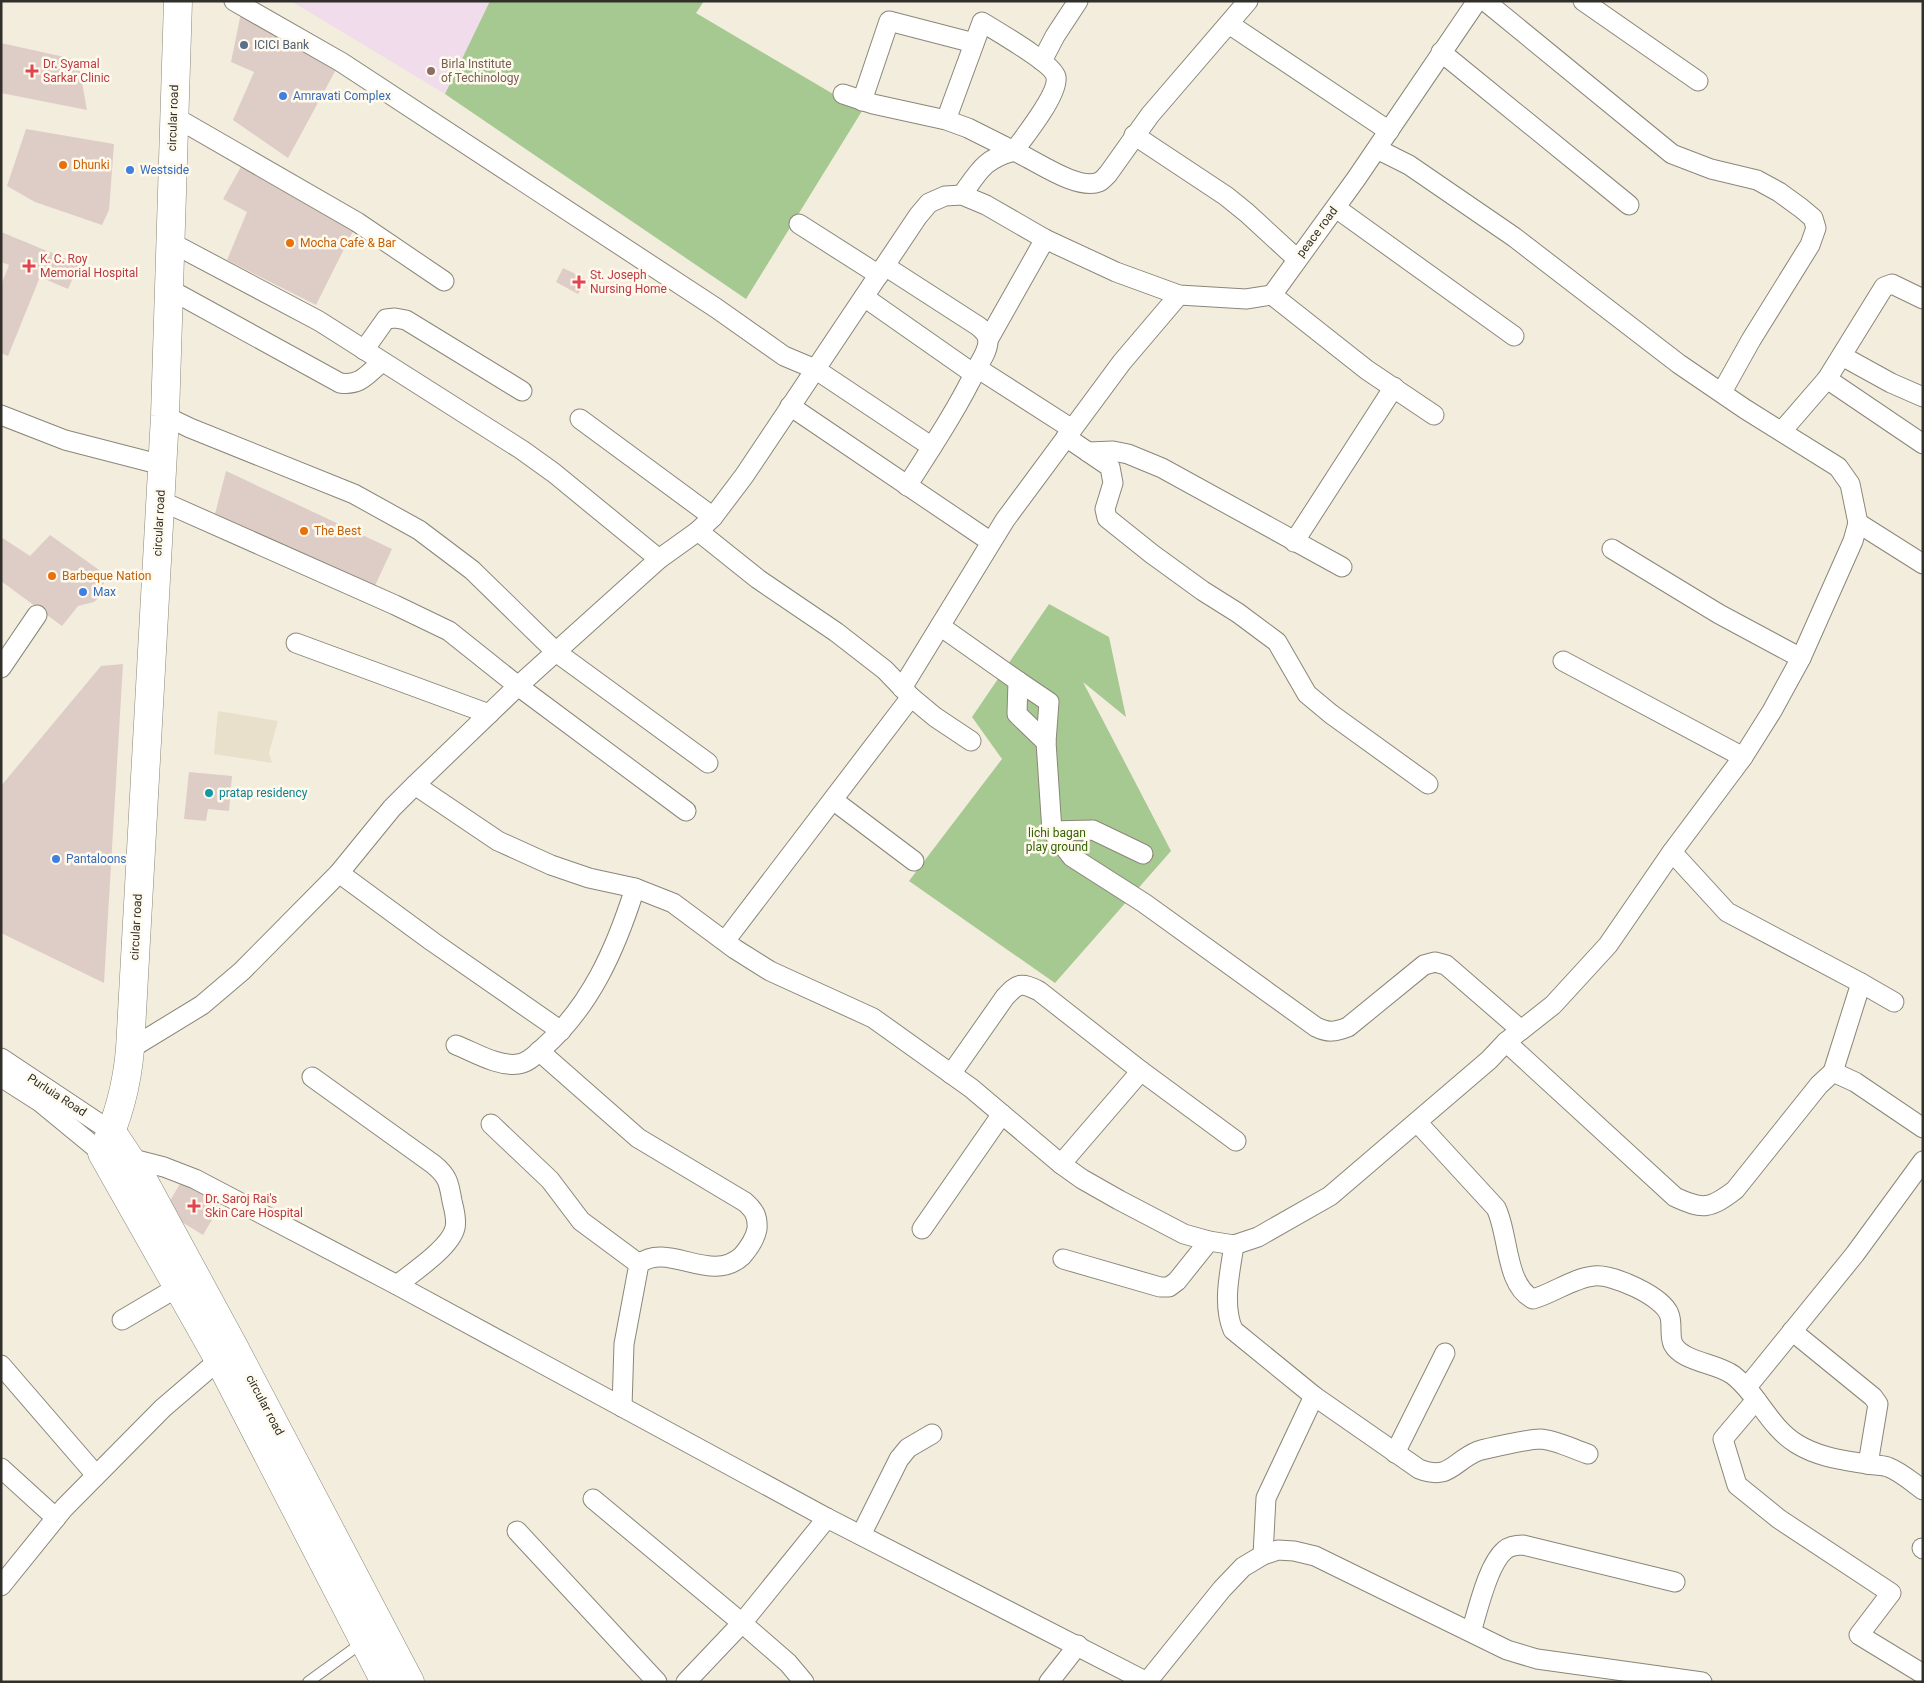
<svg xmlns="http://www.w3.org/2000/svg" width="1924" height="1683" viewBox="0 0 1924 1683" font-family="Roboto,sans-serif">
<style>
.built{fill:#e8e0ca}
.education{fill:#f1dcec}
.green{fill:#a6c891}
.building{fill:#decdc7}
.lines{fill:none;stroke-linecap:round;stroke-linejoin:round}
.service-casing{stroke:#8b8678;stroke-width:12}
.minor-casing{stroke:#8b8678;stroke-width:21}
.primary-casing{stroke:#8b8678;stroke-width:29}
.service{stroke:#fff;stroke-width:10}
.minor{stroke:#fff;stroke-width:19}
.primary{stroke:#fff;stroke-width:28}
.service-dot{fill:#5c6f8a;stroke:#fffaee;stroke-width:2}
.health-dot{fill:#e0444e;stroke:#fffaee;stroke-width:2}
.education-dot{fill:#8d6e63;stroke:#fffaee;stroke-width:2}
.shop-dot{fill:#3f7fe0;stroke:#fffaee;stroke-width:2}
.food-dot{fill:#e8710a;stroke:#fffaee;stroke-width:2}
.culture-dot{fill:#0f9aa8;stroke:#fffaee;stroke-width:2}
.labels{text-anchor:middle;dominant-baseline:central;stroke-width:5;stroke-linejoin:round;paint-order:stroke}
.service-label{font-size:12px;fill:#4e5e75;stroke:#fffaee;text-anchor:start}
.health-label{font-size:12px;fill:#be3a42;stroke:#fffaee;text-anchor:start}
.education-label{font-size:12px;fill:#785e54;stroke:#fffaee;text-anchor:start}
.shop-label{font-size:12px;fill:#366cbe;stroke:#fffaee;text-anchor:start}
.street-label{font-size:12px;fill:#312f29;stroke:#fffaee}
.food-label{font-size:12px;fill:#c56008;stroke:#fffaee;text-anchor:start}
.culture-label{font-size:12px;fill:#0d838f;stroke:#fffaee;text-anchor:start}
.park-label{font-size:12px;fill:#366208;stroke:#fffaee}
</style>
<rect width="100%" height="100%" fill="#f3edde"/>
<!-- built -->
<path class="built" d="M218 711 278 721 269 753 272 763 214 754Z"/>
<!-- education -->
<path class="education" d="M291 1H490L445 94Z"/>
<!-- green -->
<g class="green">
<path d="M490 1H704L696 13 862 111 746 299 445 94Z"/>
<path d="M1049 604 1109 637 1126 717 1083 682 1171 851 1055 983 909 881 1002 759 972 717Z"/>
</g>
<!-- building -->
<g class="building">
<path d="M242 8 339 64 288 158 233 120 254 72 231 62Z"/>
<path d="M1 43 78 60 87 110 1 93Z"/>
<path d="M26 129 114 144 109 210 102 225 35 202 7 186Z"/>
<path d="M242 165 355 227 316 305 227 260 247 212 223 199Z"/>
<path d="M1 232 79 264 68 289 40 277 8 356 1 353V285L9 265 1 262Z"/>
<path d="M563 268 586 279 578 294 556 282Z"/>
<path d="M226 471 392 549 374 588 215 514Z"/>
<path d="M50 535 102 572 104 581V592L94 602 78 606 62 626 1 581V537L30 556Z"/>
<path d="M123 664 104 983 1 933V786L101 666Z"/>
<path d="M189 772 232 776 229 811 208 809 206 821 184 819Z"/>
<path d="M184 1177 223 1201 203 1235 164 1211Z"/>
</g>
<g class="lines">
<defs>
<path id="service" d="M308 1682 363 1642"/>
<g id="minor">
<path d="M234 1 341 62 716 308 784 356 815 369 932 447"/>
<path d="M1485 1 1672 154 1711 169 1757 180 1779 192 1801 208 1813 218 1816 228 1810 245 1751 340 1722 392"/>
<path d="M1583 1 1698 81"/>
<path d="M1229 24 1389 131"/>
<path d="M1441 52 1629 205"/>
<path d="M1042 61 1055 36 1078 1"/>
<path d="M843 94 873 104 946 120 968 128 1014 151C1024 137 1059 94 1056 77 1053 63 996 31 982 22L946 120"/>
<path d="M862 101 889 21 974 43"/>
<path d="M173 116 357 222 444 281"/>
<path d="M1134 135 1226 196 1247 213 1297 259"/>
<path d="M962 195C979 171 984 159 1014 151 1035 160 1077 191 1099 182 1102 181 1106 176 1108 174L1150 115 1248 1"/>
<path d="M1336 208 1514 336"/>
<path d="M799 224 879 275"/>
<path d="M170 242 319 321 522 450 554 473 659 559"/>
<path d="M885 266 978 326C983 330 988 334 988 341 988 350 982 359 978 366 958 408 932 447 907 486"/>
<path d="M169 289 340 383C361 386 367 374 382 362"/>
<path d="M864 297 974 374"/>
<path d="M988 340 1045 239"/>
<path d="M364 350 386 319 395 318 406 320 522 391"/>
<path d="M1842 356 1891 383 1923 397"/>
<path d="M977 368 1072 429"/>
<path d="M1827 379 1923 444"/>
<path d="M790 406 991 542"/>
<path d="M1 415 65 440 162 465"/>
<path d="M1434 415 1367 370 1272 295 1356 179 1477 1"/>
<path d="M165 416 190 428 354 494 419 530 472 570 556 652 708 763"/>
<path d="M580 419 713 517"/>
<path d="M1782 431 1827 379 1884 287 1892 284 1923 299"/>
<path d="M1066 437 1110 467 1113 483 1105 509 1107 518 1152 554 1203 591 1238 613 1277 642 1307 694 1331 714 1428 784"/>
<path d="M1088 452 1113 451 1128 454 1162 468 1342 567"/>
<path d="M161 501 395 605 449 631 518 686 686 811"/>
<path d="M1858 523 1923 564"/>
<path d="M698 531 758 579 836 632 885 670 911 697 935 717 971 741"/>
<path d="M1294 542 1394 387"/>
<path d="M1612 549 1719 614 1801 658"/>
<path d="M940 626 1018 681 1017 714 1046 742 1052 831 1072 857 1144 903 1316 1027C1328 1033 1335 1032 1348 1027L1424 965 1435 962 1446 965 1521 1030"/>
<path d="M296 643 489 714"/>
<path d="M1563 661 1743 757"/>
<path d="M1 668 37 615"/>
<path d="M1018 681 1049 702 1046 742"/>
<path d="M902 688 1005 520 1122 362 1179 295"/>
<path d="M415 785 498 841 551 865 589 878 635 888 673 903 735 949 770 971 873 1018 971 1088 1061 1164 1082 1179 1119 1200 1184 1234 1209 1241 1234 1245 1258 1237 1330 1196 1489 1060 1506 1042 1553 1005 1608 945 1672 852 1743 757 1772 711 1801 658 1853 541 1858 523 1850 484 1838 467 1745 409 1679 364 1514 237 1409 165 1377 149"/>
<path d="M833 800 914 861"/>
<path d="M1052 831 1093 830 1143 854"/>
<path d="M1672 852 1727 912 1861 983 1833 1072"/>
<path d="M339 873 433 942 561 1031"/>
<path d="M725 941 911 697"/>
<path d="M1861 983 1894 1002"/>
<path d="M1506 1042 1675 1197C1703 1210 1710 1209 1735 1190L1819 1085 1833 1072 1855 1082 1923 1128"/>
<path d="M456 1045C474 1052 498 1067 518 1064 528 1063 535 1055 543 1048 591 1006 616 948 635 888"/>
<path d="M130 1049 202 1005 242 971 339 873 392 808 415 785 518 686 659 559 698 531 713 517 744 476 918 216 929 203 945 196 962 195 986 205 1045 239 1116 272 1179 295 1246 299 1272 295"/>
<path d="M539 1051 638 1138 745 1202C754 1210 758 1216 757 1229 755 1240 749 1248 742 1256 711 1285 668 1241 639 1264L624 1344 622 1407"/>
<path d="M1 1058 112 1132"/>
<path d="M951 1074 1005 997C1018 983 1021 982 1039 991L1141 1071 1236 1141"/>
<path d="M1 1077 40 1102 102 1153"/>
<path d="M312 1077 433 1164C448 1176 449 1183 452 1201 454 1209 457 1219 455 1228 450 1248 413 1272 397 1285"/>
<path d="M1417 1122 1496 1208C1509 1234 1505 1285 1533 1299 1554 1293 1573 1278 1594 1276 1613 1274 1662 1296 1669 1314 1673 1323 1669 1335 1673 1344 1682 1362 1717 1363 1733 1375 1758 1394 1769 1427 1797 1444 1818 1457 1842 1460 1866 1464 1873 1465 1881 1465 1888 1467 1901 1472 1912 1482 1923 1490"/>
<path d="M491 1124 550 1180 581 1221 639 1264"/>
<path d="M129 1158 164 1167 195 1179 397 1285 827 1518"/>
<path d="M1061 1164 1141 1071"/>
<path d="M922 1229 1002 1114"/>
<path d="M1234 1245C1230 1272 1222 1304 1233 1330L1314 1396 1419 1469C1450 1481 1453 1461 1478 1451 1488 1448 1530 1439 1540 1439 1556 1440 1573 1449 1588 1454"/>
<path d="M1063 1259 1160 1287H1169L1177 1281 1209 1241"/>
<path d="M122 1320 178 1287"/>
<path d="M1792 1331 1873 1397 1878 1404 1868 1464"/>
<path d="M1 1365 96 1475"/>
<path d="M1747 1387 1855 1254 1923 1161"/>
<path d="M1756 1400 1723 1439 1737 1485 1779 1519 1891 1593 1859 1635 1923 1674"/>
<path d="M1395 1453 1445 1353"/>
<path d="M1 1468 56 1518"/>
<path d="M593 1499 742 1623 788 1663 804 1682"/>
<path d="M517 1531 657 1682"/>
<path d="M861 1535 899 1459 908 1448 932 1434"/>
<path d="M1922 1548 1923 1549"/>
<path d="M1263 1555 1266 1498 1314 1396"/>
<path d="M1 1586 64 1508 163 1408 219 1360"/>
<path d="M1471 1632C1478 1610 1488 1564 1505 1550 1510 1546 1517 1545 1523 1545L1675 1582"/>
<path d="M686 1682 742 1623 827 1518 1147 1682"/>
<path d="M1049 1682 1078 1645"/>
<path d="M1147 1682 1222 1589 1243 1567 1263 1555 1278 1550 1294 1551 1315 1556 1507 1650 1537 1659 1702 1682"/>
</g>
<g id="primary">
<path d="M178 1 165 416 130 1049C127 1086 118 1119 102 1153L219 1360 385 1682"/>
<path d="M112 1132 140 1174 234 1347 410 1682"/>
</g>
</defs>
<!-- service casing -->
<use href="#service" class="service-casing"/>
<!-- minor casing -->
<use href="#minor" class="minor-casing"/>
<!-- primary casing -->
<use href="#primary" class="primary-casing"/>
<!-- service -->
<use href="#service" class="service"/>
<!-- minor -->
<use href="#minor" class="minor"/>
<!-- primary -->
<use href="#primary" class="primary"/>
</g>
<!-- markers -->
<circle class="service-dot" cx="244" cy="45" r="5"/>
<g class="health-dot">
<path d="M29.5 63.5h5v5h5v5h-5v5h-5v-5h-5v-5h5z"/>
<path d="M26.5 258.5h5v5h5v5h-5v5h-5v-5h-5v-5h5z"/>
<path d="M576.5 274.5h5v5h5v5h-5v5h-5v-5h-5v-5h5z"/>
<path d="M191.5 1198.5h5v5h5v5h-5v5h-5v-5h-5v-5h5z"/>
</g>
<circle class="education-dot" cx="431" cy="71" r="5"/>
<g class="shop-dot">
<circle cx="283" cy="96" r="5"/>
<circle cx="130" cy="170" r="5"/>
<circle cx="83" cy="592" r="5"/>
<circle cx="56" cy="859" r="5"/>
</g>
<g class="food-dot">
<circle cx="63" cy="165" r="5"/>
<circle cx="290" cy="243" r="5"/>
<circle cx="304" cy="531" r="5"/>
<circle cx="52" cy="576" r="5"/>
</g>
<circle class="culture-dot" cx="209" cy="793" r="5"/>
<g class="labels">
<!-- service labels -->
<g class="service-label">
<text x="254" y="45">ICICI Bank</text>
</g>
<!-- health labels -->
<g class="health-label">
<text x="43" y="64">Dr. Syamal<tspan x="43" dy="14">Sarkar Clinic</tspan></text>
<text x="40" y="259">K. C. Roy<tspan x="40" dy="14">Memorial Hospital</tspan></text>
<text x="590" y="275">St. Joseph<tspan x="590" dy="14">Nursing Home</tspan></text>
<text x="205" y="1199">Dr. Saroj Rai's<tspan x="205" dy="14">Skin Care Hospital</tspan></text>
</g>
<!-- education labels -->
<g class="education-label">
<text x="441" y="64">Birla Institute<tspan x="441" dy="14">of Techinology</tspan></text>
</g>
<!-- shop labels -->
<g class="shop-label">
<text x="293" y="96">Amravati Complex</text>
<text x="140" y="170">Westside</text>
<text x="93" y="592">Max</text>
<text x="66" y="859">Pantaloons</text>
</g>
<!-- street labels -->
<g class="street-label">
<text transform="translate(173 118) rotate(-88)">circular road</text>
<text transform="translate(1317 232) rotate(-53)">peace road</text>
<text transform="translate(159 523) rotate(-87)">circular road</text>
<text transform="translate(136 927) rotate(-87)">circular road</text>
<text transform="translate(57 1095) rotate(33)">Purluia Road</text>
<text transform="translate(265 1405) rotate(62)">circular road</text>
</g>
<!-- food labels -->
<g class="food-label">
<text x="73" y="165">Dhunki</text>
<text x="300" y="243">Mocha Cafe &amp; Bar</text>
<text x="314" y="531">The Best</text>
<text x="62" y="576">Barbeque Nation</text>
</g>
<!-- culture labels -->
<g class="culture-label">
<text x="219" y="793">pratap residency</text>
</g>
<!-- park labels -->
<g class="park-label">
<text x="1057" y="833">lichi bagan<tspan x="1057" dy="14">play ground</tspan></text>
</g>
</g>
<!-- border -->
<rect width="1924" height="1683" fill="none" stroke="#312f29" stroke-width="5"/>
</svg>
